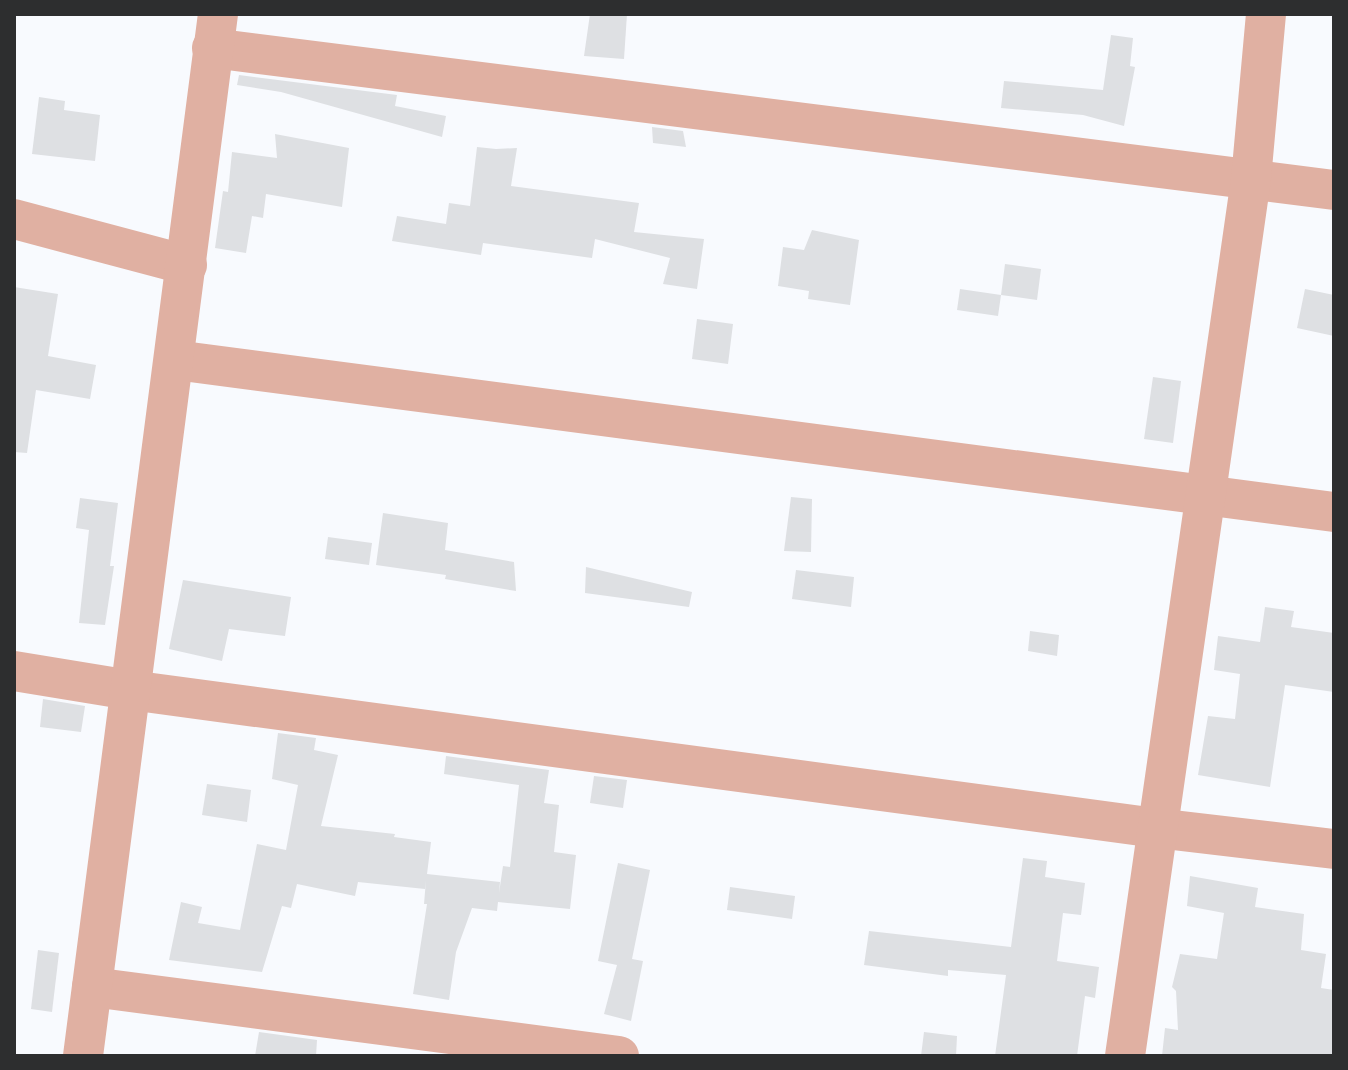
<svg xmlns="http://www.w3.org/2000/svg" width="1348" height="1070" viewBox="0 0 1348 1070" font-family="'Asap Condensed',sans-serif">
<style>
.building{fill:#dee0e3}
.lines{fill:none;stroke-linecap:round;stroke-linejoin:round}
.minor{stroke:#e0b0a2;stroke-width:40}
</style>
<rect width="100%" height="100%" fill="#f8fafe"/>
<!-- building -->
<g class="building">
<path d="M590 14H627L624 59 584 56Z"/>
<path d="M1111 35 1133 38 1130 66 1135 67 1124 126 1083 115 1001 108 1004 81 1103 90Z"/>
<path d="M239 75 397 95 395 106 446 116 442 137 281 92 237 85Z"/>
<path d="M39 97 65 101 64 110 100 115 95 161 32 154Z"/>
<path d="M652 127 683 131 686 147 653 143Z"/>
<path d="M275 134 349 148 342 207 266 194 263 218 252 216 246 253 215 248 223 191 228 192 232 152 277 158Z"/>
<path d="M477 147 496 149 517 148 511 186 639 203 634 232 704 239 697 289 663 284 670 258 595 239 592 258 483 243 481 255 392 241 397 216 446 224 449 203 470 206Z"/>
<path d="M812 230 859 240 850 305 808 299 809 291 778 286 783 247 804 250Z"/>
<path d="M1005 264 1041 269 1037 300 1001 295 998 316 957 310 960 289 1001 295Z"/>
<path d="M14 287 58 294 48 356 96 365 90 399 36 390 27 453 14 452Z"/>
<path d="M1305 289 1334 295V336L1297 328Z"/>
<path d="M697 319 733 324 728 364 692 359Z"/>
<path d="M1153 377 1181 381 1173 443 1144 439Z"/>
<path d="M791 497 812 499 811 552 784 551Z"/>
<path d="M80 498 118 503 110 566H114L105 625 79 623 89 530 76 528Z"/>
<path d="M383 513 448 523 445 550 514 562 516 591 445 579 446 575 376 565Z"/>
<path d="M328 537 372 543 369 565 325 559Z"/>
<path d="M586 567 692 592 689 607 585 593Z"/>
<path d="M796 570 854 577 851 607 792 599Z"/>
<path d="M183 580 291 597 285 636 229 629 222 661 169 649Z"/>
<path d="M1265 607 1294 611 1291 627 1334 633V692L1285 685 1270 787 1198 775 1208 716 1235 719 1240 674 1214 670 1218 636 1260 642Z"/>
<path d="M1030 631 1059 635 1057 656 1028 651Z"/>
<path d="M43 699 85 706 81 732 40 727Z"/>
<path d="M278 733 316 738 314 750 338 755 321 826 395 834 394 837 431 842 427 874 500 882 499 893 503 866 510 867 519 785 444 774 446 756 549 770 544 803 559 805 554 852 576 855 570 909 498 902 497 911 472 908 456 952 449 1000 413 994 427 904H424L426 880 425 889 358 882 355 896 297 884 291 908 282 906 262 972 169 960 181 902 202 907 198 923 240 930 257 844 286 850 298 785 272 779Z"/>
<path d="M594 776 627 780 623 808 590 803Z"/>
<path d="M207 784 251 790 247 822 202 815Z"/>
<path d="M1023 858 1047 861 1045 877 1085 883 1081 915 1063 913 1057 961 1099 967 1095 998 1085 996 1077 1056H995L1006 975 948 970V976L864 965 869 931 1011 947Z"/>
<path d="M618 863 650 870 632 959 643 961 631 1021 604 1014 617 965 598 961Z"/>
<path d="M1190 876 1258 888 1255 907 1304 914 1301 950 1326 954 1321 988 1334 990V1056H1162L1165 1028 1178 1030 1176 991 1172 987 1180 954 1217 959 1224 913 1187 906Z"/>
<path d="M730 887 795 896 792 919 727 910Z"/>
<path d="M38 950 59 953 52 1012 31 1009Z"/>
<path d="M259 1032 317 1040 316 1056H255Z"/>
<path d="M924 1032 957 1036 956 1056H921Z"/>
</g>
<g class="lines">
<!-- minor -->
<g class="minor">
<path d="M212 48 1334 190"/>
<path d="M14 219 187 265"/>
<path d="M175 360 1334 512"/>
<path d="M14 671 130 690 1156 828 1334 849"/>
<path d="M92 987 619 1056"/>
<path d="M83 1056 218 14"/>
<path d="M1125 1056 1251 179 1266 14"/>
</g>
</g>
<!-- border -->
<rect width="1348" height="1070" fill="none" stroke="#2d2e2f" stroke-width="32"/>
</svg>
